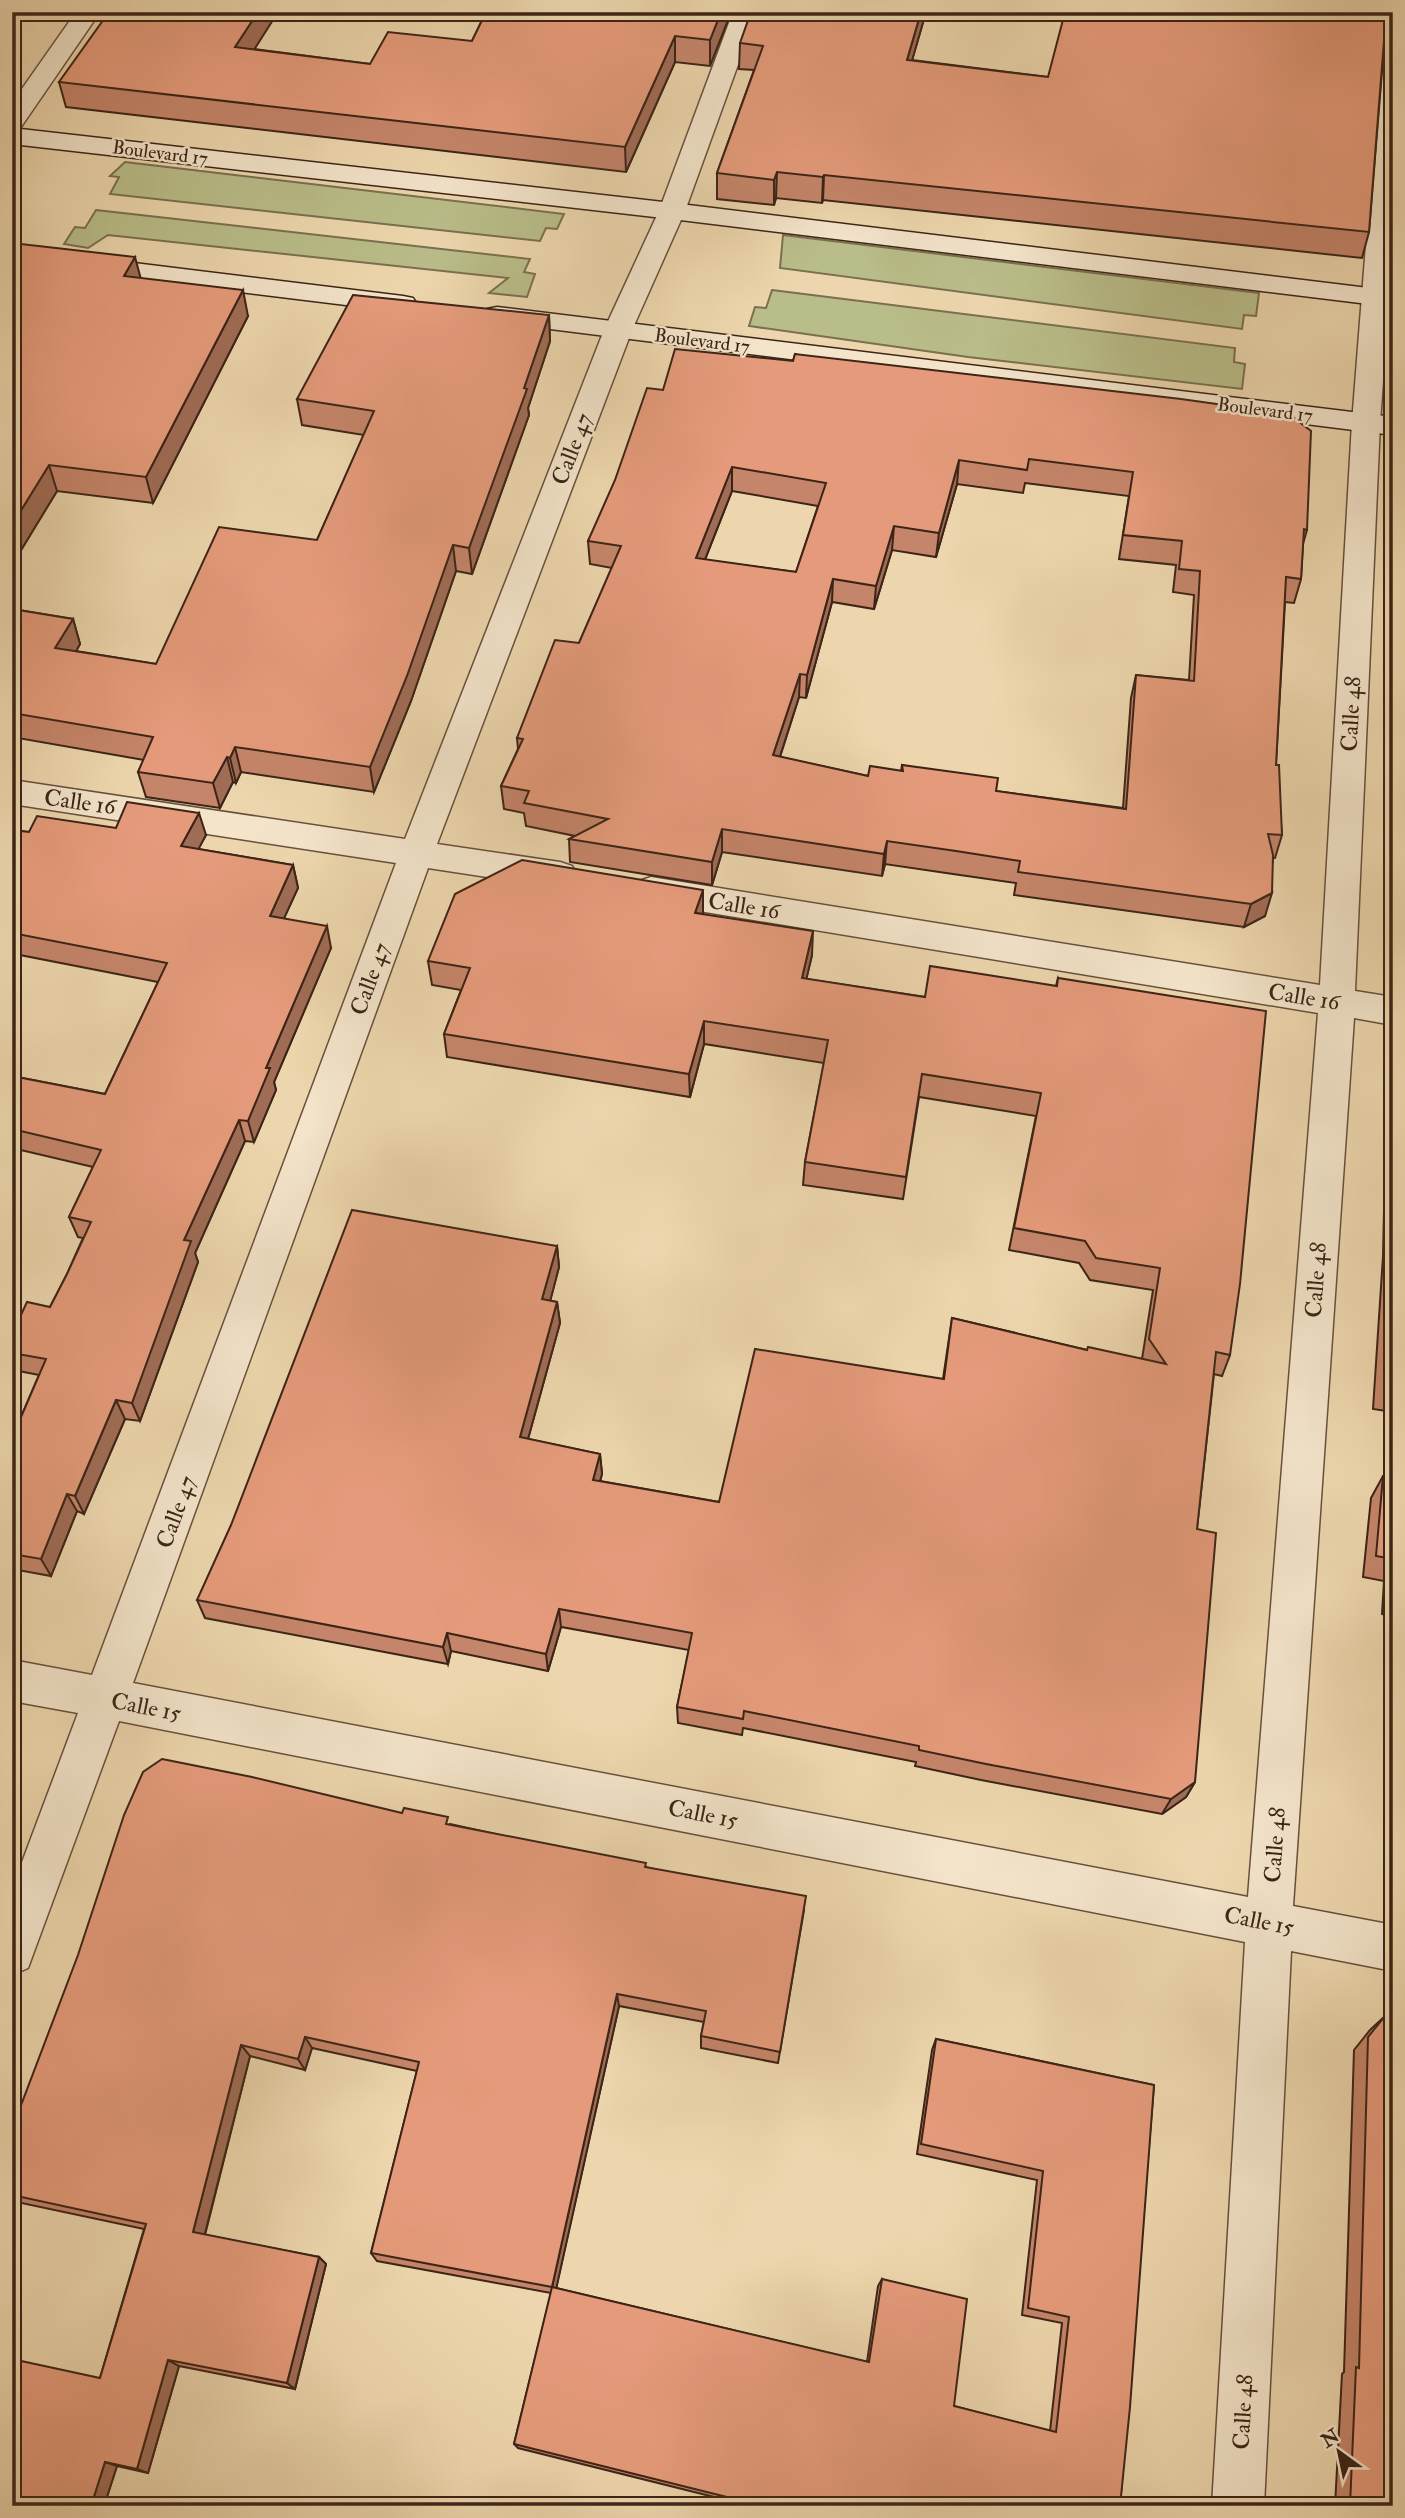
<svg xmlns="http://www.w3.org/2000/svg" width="1405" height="2518" viewBox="0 0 1405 2518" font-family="'IM FELL Double Pica',serif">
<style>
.green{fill:#b9bd89;stroke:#7a7050;stroke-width:2}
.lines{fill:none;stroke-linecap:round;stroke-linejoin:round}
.minor-casing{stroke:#68503c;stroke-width:3}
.secondary-casing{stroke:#3c2417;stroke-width:3}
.minor{fill:#f3e4ca;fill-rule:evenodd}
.secondary{fill:#f3e4ca;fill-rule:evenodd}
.wall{fill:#c5856a;stroke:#3c2417;stroke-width:2;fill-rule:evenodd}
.shaded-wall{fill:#a06c56;stroke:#3c2417;stroke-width:2}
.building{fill:#e59b7b;stroke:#3c2417;stroke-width:2;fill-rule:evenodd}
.labels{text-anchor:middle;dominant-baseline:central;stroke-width:5;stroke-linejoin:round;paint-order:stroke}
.far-street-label{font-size:19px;fill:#3c2417;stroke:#f3e4ca}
.street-label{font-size:23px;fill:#3c2417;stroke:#f3e4ca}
</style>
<rect width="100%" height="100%" fill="#edd6ad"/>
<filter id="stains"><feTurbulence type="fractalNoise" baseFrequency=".00286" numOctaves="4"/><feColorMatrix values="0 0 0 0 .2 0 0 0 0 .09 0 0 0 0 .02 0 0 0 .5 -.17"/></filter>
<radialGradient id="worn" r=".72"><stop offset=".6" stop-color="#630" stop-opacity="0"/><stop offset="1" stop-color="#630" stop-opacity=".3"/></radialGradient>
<!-- green -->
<g class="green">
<path d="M125 162 564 214 557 229 546 228 540 241 110 194 119 177 110 176Z"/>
<path d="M96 210 530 259 524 272 535 274 527 297 489 293 508 278 108 235 88 248 64 244 75 227 85 228Z"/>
<path d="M783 235 1259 293 1256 316 1244 315 1242 329 780 268Z"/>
<path d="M772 290 1235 348 1234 362 1245 364 1242 389 968 357 749 326 755 307 766 308Z"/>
</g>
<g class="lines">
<defs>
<g id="minor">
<path d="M76 12H100L21 127 12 130V103Z"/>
<path d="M733 12H757L685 211 632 330 437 844 560 862 572 866 577 875 572 884 560 888 428 868 133 1683 1248 1897 1318 1013 651 903 639 899 634 890 639 881 651 877 1320 985 1352 423 1381 54 1384 49 1393 47V240L1380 423 1355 991 1393 997V1025L1354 1018 1293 1906 1393 1925V1971L1291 1951 1264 2506H1212L1245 1942 119 1721 28 1968 12 1975V1889L78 1713 12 1701V1660L92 1675 396 863 12 804V780L405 839 604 330 659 211Z"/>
</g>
<g id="secondary">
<path d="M12 128 672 203 1393 291V307L672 219 12 144Z"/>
<path d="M12 248 403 296 413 298 417 304 413 310 403 312 12 264Z"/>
<path d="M497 307 1393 417V435L487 321 483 315 487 309Z"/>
</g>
</defs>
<!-- minor casing -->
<use href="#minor" class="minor-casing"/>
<!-- secondary casing -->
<use href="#secondary" class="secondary-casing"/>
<!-- minor -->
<use href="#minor" class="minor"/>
<!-- secondary -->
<use href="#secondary" class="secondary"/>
</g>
<!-- wall -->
<g class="wall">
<path d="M486 12H731L710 66 675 62 626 172 66 107 59 82 254 49 370 64 472 41Z"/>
<path d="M926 12 912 60 1048 77 1393 12V45L1384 46 1369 232 1362 258 823 200 822 203 776 198 774 205 717 199V173L754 70 739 69 740 43Z"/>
<path d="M12 243 140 278 248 316 153 503 57 491 12 565Z"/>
<path d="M549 315 550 341 528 408 529 415 472 574 456 571 411 701 374 792 241 772 236 783 233 782 220 808 146 797 138 772 144 760 12 737V609L73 619 80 644 76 651 156 664 317 540 364 435 302 425 297 399Z"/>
<path d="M795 354 1307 530 1303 544 1301 579 1294 603 1285 602 1276 765 1282 835 1275 858H1273L1265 916 1244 927 1014 895 1016 883 953 874 885 864 882 876 722 852 712 885 570 862 569 839 575 836 526 826 524 813 504 809 501 786 518 749 517 738 579 643 612 568 590 564 588 541 663 390 793 361ZM1025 483 1129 496 1119 559 1176 565 1173 592 1194 595 1189 680 1136 675 1131 698 1123 808 996 791 902 765 901 771 868 776 780 757 799 697 806 698 832 602 874 609 892 550 936 557 957 484 1023 493ZM732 491 818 506 796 572 705 560Z"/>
<path d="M116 828 206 835 198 849 293 865 298 888 284 918 331 948 274 1082 276 1090 254 1142 245 1141 195 1253 198 1262 140 1421 125 1419 84 1514 77 1511 51 1576 12 1569V1438L39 1375 14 1370 12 1367V1334L50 1307 67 1274 83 1238 78 1237 69 1217 93 1167 12 1148V1076L105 1094 158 982 15 954 12 947V830L29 832Z"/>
<path d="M703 914 812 955 806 979 925 997 1056 986 1058 978 1230 1355 1222 1376 1214 1374 1197 1529 1195 1782 1186 1797 1162 1814 981 1780 915 1766 916 1762 743 1728 742 1735 678 1723 677 1707 689 1650 561 1627 548 1671 451 1651 448 1664 205 1618 197 1600 557 1246 559 1267 550 1301 557 1302 560 1323 528 1439 600 1454 602 1474 600 1481 719 1502 943 1379 952 1318 1087 1350 1142 1359 1153 1290 1090 1280 1079 1263 1009 1250 1036 1116 919 1097 903 1199 803 1185 805 1162 824 1063 704 1044 690 1097 447 1057 444 1034 461 990 432 985 428 961Z"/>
<path d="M1393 1057V1412L1373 1409 1383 1256 1387 1071Z"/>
<path d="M1383 1476 1393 1477V1617L1382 1614 1384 1581 1363 1577 1371 1498Z"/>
<path d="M1393 1697V1777L1390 1773Z"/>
<path d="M450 1824 646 1867 804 1910 778 2063 701 2048V2036L704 2022 619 2006 556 2288 867 2362 878 2286 882 2279 954 2406 1050 2431 1062 2323 1022 2315 1037 2180 917 2154 932 2050 936 2039 1154 2085 1120 2506H750L518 2448 514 2444 551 2293 377 2261 371 2253 417 2071 312 2048 305 2070 250 2056 205 2235 319 2257 326 2264 295 2389 179 2366 148 2473 117 2466 104 2506 100 2378 144 2229 12 2201V2129Z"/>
<path d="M1385 2016 1393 2506H1335L1342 2374 1344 2372 1354 2050 1370 2030Z"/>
</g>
<!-- shaded-wall -->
<g class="shaded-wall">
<path d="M258 12H278L240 72 235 47Z"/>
<path d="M721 12H731L710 66V40Z"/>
<path d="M921 12H926L905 85 907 60Z"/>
<path d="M1393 20 1392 44 1383 46 1385 28 1390 21Z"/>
<path d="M675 36V62L626 172 625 147Z"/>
<path d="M777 172 776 198 774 205V180Z"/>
<path d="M824 175 823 200 822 203 823 177Z"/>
<path d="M135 257 142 283 124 276Z"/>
<path d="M243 290 248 316 153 503 146 477Z"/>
<path d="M549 315 550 341 528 408 529 415 472 574 469 548Z"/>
<path d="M959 460 957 484 936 557 939 533Z"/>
<path d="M49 465 57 491 12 565V525Z"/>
<path d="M732 467V491L696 582V558Z"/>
<path d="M894 526 892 550 874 609 876 586Z"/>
<path d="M453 545 456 571 411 701 374 792 370 767Z"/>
<path d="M833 579 832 602 806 698 807 675Z"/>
<path d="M73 619 80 644 64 673 55 648Z"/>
<path d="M800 674 799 697 773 778V755Z"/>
<path d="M235 747 241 772 236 783 230 758Z"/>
<path d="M227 757 233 782 220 808 213 783Z"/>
<path d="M199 813 206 835 188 869 181 846Z"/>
<path d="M722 829V852L712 885V862Z"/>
<path d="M887 841 885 864 882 876 884 854Z"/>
<path d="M293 865 298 888 275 938 270 916Z"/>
<path d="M703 890V914L695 913Z"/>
<path d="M1272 893 1265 916 1244 927 1251 904Z"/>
<path d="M327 926 331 948 274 1082 276 1090 254 1142 248 1121 266 1068Z"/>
<path d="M813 931 812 955 801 1002 802 978Z"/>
<path d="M704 1021V1044L690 1097 689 1074Z"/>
<path d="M239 1120 245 1141 195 1253 198 1262 140 1421 132 1403 184 1240Z"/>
<path d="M557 1246 559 1267 545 1321 542 1299Z"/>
<path d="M557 1302 560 1323 523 1457 520 1437Z"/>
<path d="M116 1400 125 1419 84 1514 75 1496Z"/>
<path d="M600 1454 602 1474 595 1499 593 1480Z"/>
<path d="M67 1494 77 1511 51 1576 41 1559Z"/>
<path d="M559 1609 561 1627 548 1671 546 1654Z"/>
<path d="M447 1633 451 1651 448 1664 443 1647Z"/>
<path d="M1195 1782 1186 1797 1162 1814 1171 1799Z"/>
<path d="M617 1994 619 2006 555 2294 552 2287Z"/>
<path d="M305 2037 312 2048 305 2070 298 2059Z"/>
<path d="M241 2045 250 2056 203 2241 193 2232Z"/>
<path d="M319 2257 326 2264 295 2389 287 2383Z"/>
<path d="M168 2360 179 2366 148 2473 137 2469Z"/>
<path d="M105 2462 117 2466 104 2506H91Z"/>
</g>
<!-- building -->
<g class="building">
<path d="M109 12H258L235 47 370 64 388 32 472 41 486 12H721L710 40 675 36 625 147 59 82Z"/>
<path d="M751 12H921L907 60 1048 77 1065 12H1393V20L1390 21 1385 28 1369 232 824 175 823 177 777 172 774 180 717 173 763 46 740 43Z"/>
<path d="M12 243 135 257 124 276 243 290 146 477 49 465 12 525Z"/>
<path d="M353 295 549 315 524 388 527 389 469 548 453 545 407 676 370 767 235 747 230 758 227 757 213 783 138 772 153 737 12 713V609L73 619 55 648 156 664 219 527 317 540 374 411 297 399Z"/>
<path d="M675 349 793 361 795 354 1181 399 1289 414 1311 431 1307 530 1304 529 1301 579 1286 577 1276 765H1279L1282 835 1268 834 1273 855 1272 893 1251 904 1018 872 1020 861 956 851 887 841 884 854 722 829 712 862 569 839 608 819 524 803 529 791 501 786 523 739 517 738 555 640 579 643 621 546 588 541 615 480 647 388 663 390ZM1029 459 1133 472 1123 535 1182 541 1179 569 1200 571 1194 681 1136 675 1126 809 996 791 998 778 902 765 903 771 870 766 868 776 773 755 800 674 807 675 833 579 876 586 894 526 939 533 959 460 1027 470ZM732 467 826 483 796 572 696 558Z"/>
<path d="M127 802 199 813 181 846 293 865 270 916 327 926 266 1068H270L248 1121 239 1120 184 1240 191 1241 132 1403 116 1400 75 1496 67 1494 41 1559 12 1554V1438L46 1359 12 1353V1334L27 1302 50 1307 67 1274 91 1222 69 1217 101 1150 12 1129V1076L105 1094 167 963 12 933V830L29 832 37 816 116 828Z"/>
<path d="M522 860 703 890 695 913 813 931 802 978 925 997 930 966 1057 986 1058 978 1266 1011 1240 1284 1230 1355 1216 1352 1197 1529 1216 1533 1195 1782 1171 1799 986 1764 919 1750V1746L744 1711 743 1719 677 1707 692 1633 559 1609 546 1654 447 1633 443 1647 197 1600 231 1525 352 1210 557 1246 542 1299 557 1302 520 1437 600 1454 593 1480 719 1502 755 1349 944 1379 952 1318 1087 1350 1088 1347 1166 1364 1149 1339 1160 1268 1096 1258 1085 1241 1014 1228 1041 1093 922 1074 906 1177 805 1162 828 1040 704 1021 689 1074 444 1034 470 968 428 961 455 894Z"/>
<path d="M1393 1272V1387L1385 1385Z"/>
<path d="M1383 1476 1393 1477V1559L1376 1556Z"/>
<path d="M162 1759 252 1777 402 1813 404 1808 448 1817 446 1824 646 1863 645 1867 806 1896 780 2052 701 2036 706 2011 617 1994 552 2287 371 2253 419 2062 305 2037 298 2059 241 2045 193 2232 319 2257 287 2383 168 2360 137 2469 105 2462 91 2506H12V2359L100 2378 146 2224 12 2195V2129L78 1955 124 1815 143 1772Z"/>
<path d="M1385 2016 1393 2018V2506H1350L1356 2367 1359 2368 1368 2037Z"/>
<path d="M936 2039 1154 2085 1130 2407 1120 2506H763L514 2444 552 2287 869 2362 882 2279 967 2299 954 2406 1056 2432 1069 2317 1028 2308 1043 2171 921 2144Z"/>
</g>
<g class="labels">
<!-- far-street labels -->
<g class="far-street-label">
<text transform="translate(160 153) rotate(7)">Boulevard 17</text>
<text transform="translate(702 341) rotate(7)">Boulevard 17</text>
<text transform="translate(1265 410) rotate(7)">Boulevard 17</text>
</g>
<!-- street labels -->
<g class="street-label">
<text transform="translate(572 449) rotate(-69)">Calle 47</text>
<text transform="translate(1351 714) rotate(-87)">Calle 48</text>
<text transform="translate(80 802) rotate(8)">Calle 16</text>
<text transform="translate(744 906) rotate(9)">Calle 16</text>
<text transform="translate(370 979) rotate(-70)">Calle 47</text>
<text transform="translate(1304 997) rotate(9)">Calle 16</text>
<text transform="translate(1316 1280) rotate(-86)">Calle 48</text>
<text transform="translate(176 1512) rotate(-70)">Calle 47</text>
<text transform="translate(146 1707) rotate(11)">Calle 15</text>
<text transform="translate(703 1814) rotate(11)">Calle 15</text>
<text transform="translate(1275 1845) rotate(-86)">Calle 48</text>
<text transform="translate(1259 1921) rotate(11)">Calle 15</text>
<text transform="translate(1243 2412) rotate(-87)">Calle 48</text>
</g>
</g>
<!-- margin -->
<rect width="1405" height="2518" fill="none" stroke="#edd6ad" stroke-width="42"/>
<rect x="14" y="14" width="1377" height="2490" fill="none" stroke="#3c2417" stroke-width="3.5"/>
<rect x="21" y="21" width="1363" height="2476" fill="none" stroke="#3c2417" stroke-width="2"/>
<!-- north arrow -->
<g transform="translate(1339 2452) rotate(327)" stroke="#f3e4ca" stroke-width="5" paint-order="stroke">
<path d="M0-5L12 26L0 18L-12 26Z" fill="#3c2417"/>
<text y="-10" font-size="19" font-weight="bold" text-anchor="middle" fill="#3c2417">N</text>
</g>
<rect width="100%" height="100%" filter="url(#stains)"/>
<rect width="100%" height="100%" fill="url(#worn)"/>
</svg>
